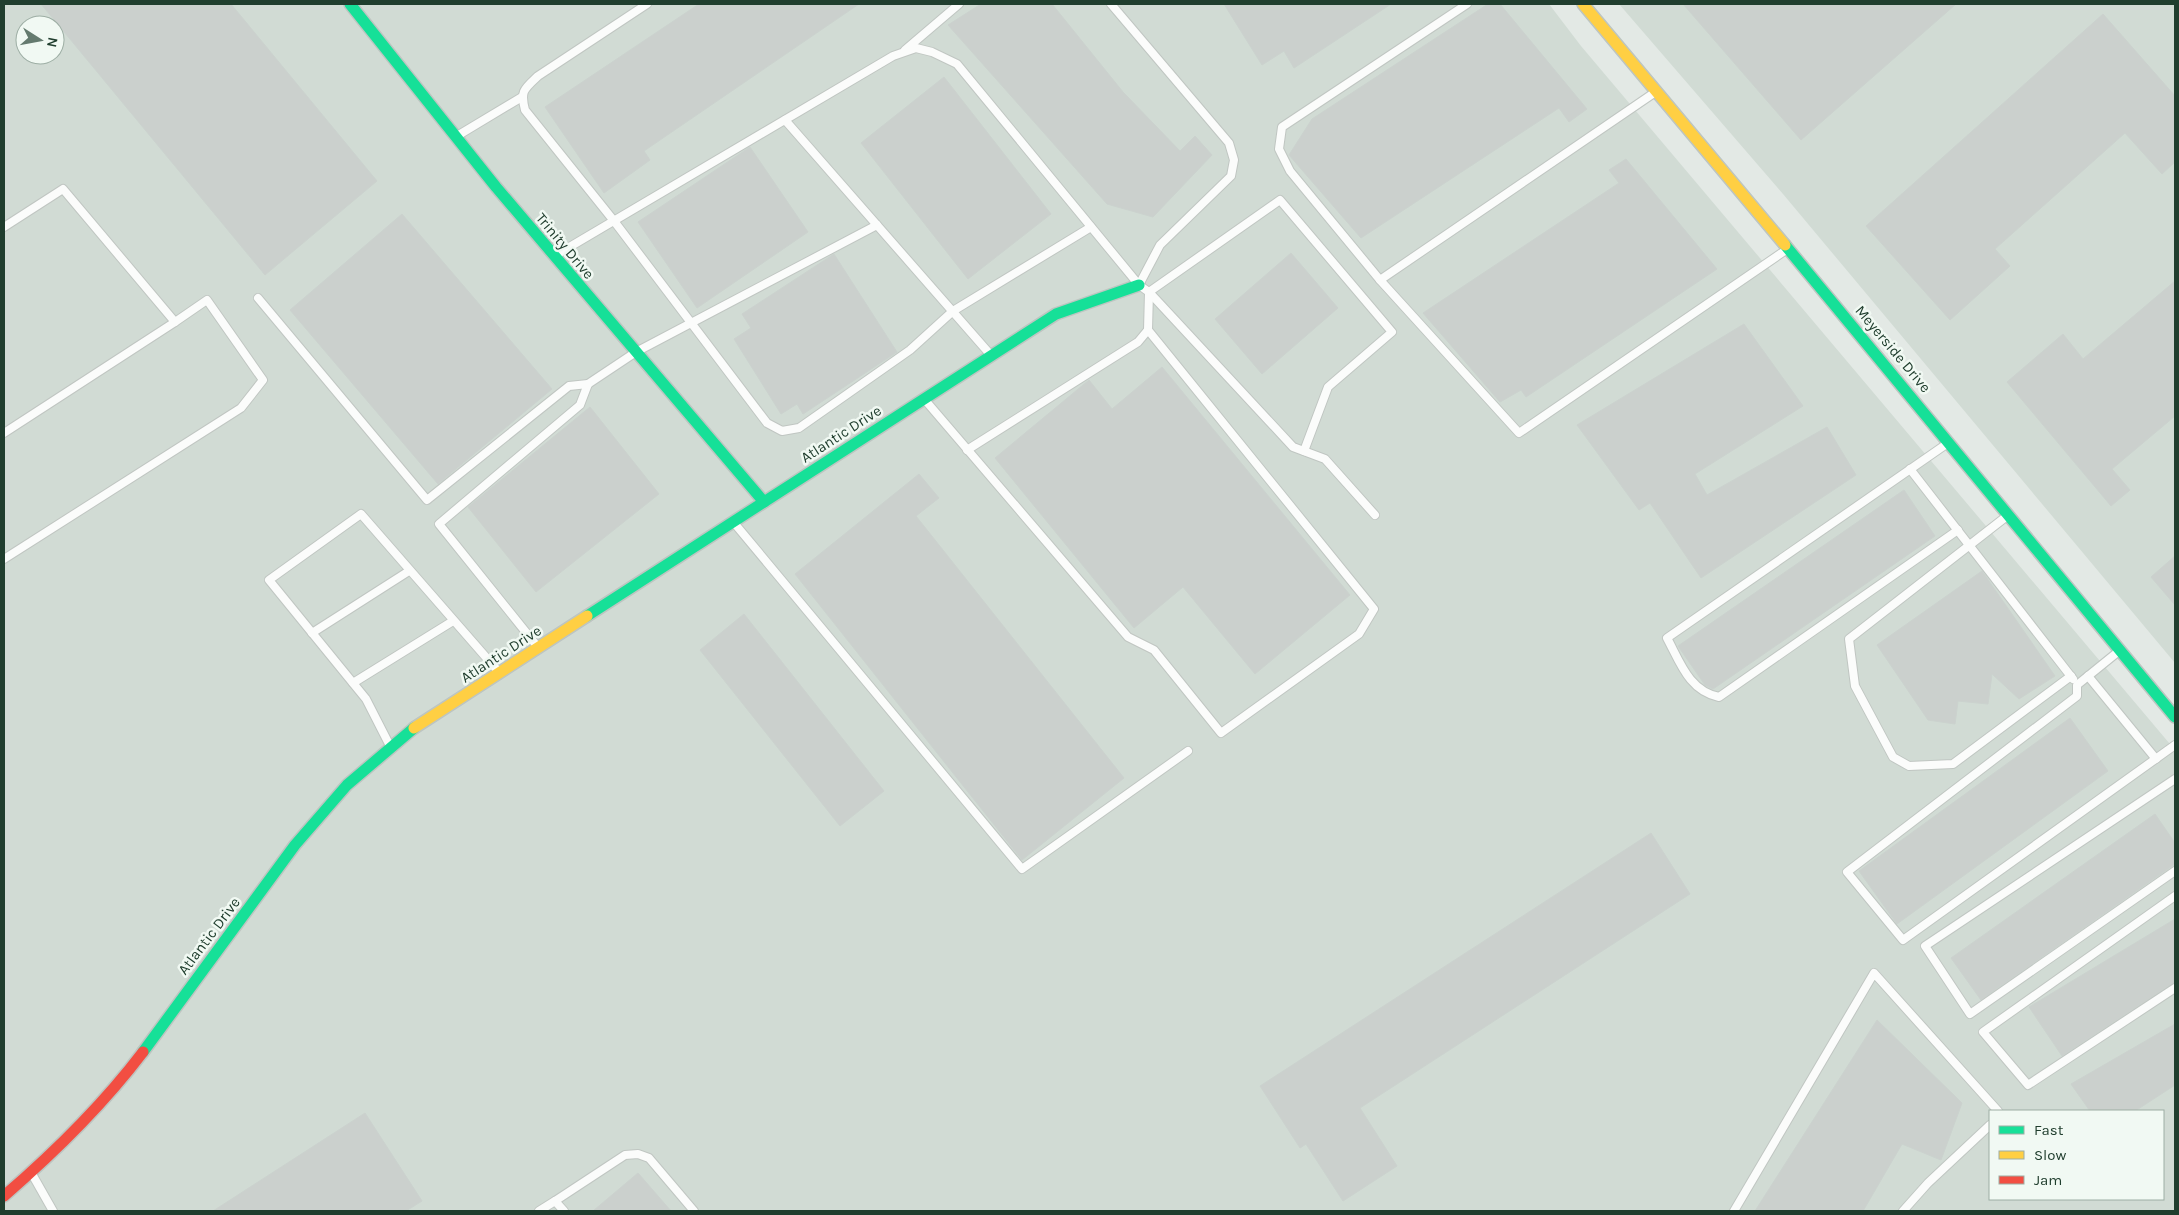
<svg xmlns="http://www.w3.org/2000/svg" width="2179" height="1215" viewBox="0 0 2179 1215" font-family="Karla,sans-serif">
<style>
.built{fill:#d1dbd4;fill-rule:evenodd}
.building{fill:#cbd0cd;stroke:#cbd2ce}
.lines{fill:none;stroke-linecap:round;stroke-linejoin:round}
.lane-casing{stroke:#c0c6c2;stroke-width:10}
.fast-casing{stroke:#bdc5c1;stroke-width:14}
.slow-casing{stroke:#bdc5c1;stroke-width:14}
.jam-casing{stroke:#bdc5c1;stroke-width:14}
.lane{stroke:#fbfcfb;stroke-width:8}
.fast{stroke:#16e098;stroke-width:11}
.slow{stroke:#ffcf43;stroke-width:11}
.jam{stroke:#f24e42;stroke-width:11}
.labels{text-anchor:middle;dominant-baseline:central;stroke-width:5;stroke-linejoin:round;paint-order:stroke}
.street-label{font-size:15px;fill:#203e2e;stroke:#f1f9f3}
</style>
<rect width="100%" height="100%" fill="#e3e9e5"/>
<!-- built -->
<g class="built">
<path d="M4 4H1549L1581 46 2175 750V1211H4ZM25 25H55V55H25ZM1990 1111H2163V1199H1990Z"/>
<path d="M1619 4H2175V663L1783 194Z"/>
</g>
<!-- building -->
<g class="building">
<path d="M41 4H231L377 181 265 275Z"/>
<path d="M699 4H859L644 151 650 160 604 193 545 107Z"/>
<path d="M981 4H1052L1123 92 1180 151 1195 136 1212 155 1153 217 1107 204 948 25Z"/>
<path d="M1224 4H1391L1294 68 1284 51 1262 65Z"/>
<path d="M1488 4H1500L1587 109 1569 122 1559 108 1361 238 1289 155 1312 119Z"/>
<path d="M1683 4H1956L1801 140Z"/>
<path d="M2103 14 2175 96V162L2162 174 2125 133 1995 249 2010 266 1950 320 1866 226Z"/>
<path d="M944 77 1051 214 968 279 861 143Z"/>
<path d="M750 147 808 232 697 308 638 222Z"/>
<path d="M1626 159 1717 269 1526 397 1521 390 1500 402 1423 313 1619 183 1609 170Z"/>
<path d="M402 214 552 389 438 484 290 310Z"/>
<path d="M1291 253 1338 308 1262 374 1215 319Z"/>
<path d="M834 254 897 352 803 414 797 404 781 414 734 339 751 328 742 314Z"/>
<path d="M2175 281V416L2112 469 2130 490 2111 506 2007 382 2063 334 2083 359Z"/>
<path d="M1744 324 1803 406 1695 474 1707 495 1827 427 1856 475 1701 578 1650 503 1639 510 1577 425Z"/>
<path d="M1162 367 1350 595 1255 674 1183 587 1134 628 995 458 1089 380 1112 409Z"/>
<path d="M590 407 659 494 536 592 468 507Z"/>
<path d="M919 474 939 498 916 516 1124 778 1022 860 795 574Z"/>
<path d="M1904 490 1935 536 1713 689 1705 685 1678 646Z"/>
<path d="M2175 556V605L2151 577Z"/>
<path d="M1982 571 2055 676 2019 699 1992 674 1988 704 1958 701 1955 724 1928 720 1877 645Z"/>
<path d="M744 614 884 791 840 826 700 650Z"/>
<path d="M2070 718 2108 771 1897 924 1859 871Z"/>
<path d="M2155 814 2175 843V864L1981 1000 1951 958Z"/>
<path d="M1651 833 1690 894 1360 1108 1397 1166 1343 1201 1306 1144 1300 1148 1260 1086Z"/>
<path d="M2175 919V982L2062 1056 2029 1007Z"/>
<path d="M1877 1020 1962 1103 1941 1160 1902 1144 1863 1211H1755Z"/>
<path d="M2175 1024V1085L2135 1111H2090L2071 1084Z"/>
<path d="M365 1113 422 1201 406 1211H213Z"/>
<path d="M638 1173 671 1211H593Z"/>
</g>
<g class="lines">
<defs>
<g id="lane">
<path d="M647 4 538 76C524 89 520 91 525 110L614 221 767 423 782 431 799 428 910 350 953 311 1091 227"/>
<path d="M1111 4 1229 143 1234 160 1231 176 1160 245 1140 283"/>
<path d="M905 50 959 4"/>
<path d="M1654 93 1380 280 1519 433 1786 250"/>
<path d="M785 120 989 353"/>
<path d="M457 136 522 97"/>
<path d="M4 227 63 189 175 322 4 433"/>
<path d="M556 255 893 56 916 48 932 52 957 64 1139 285 1149 292 1293 447 1325 459 1375 515"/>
<path d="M1380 280 1290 171 1279 149 1282 127 1467 4"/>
<path d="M258 298 427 500 569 386 588 384"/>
<path d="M925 400 1128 637 1154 650 1221 733 1359 634 1374 609 1148 330"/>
<path d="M1948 443 1667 638C1680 662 1689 691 1719 697L1958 530"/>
<path d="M967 450 1138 342 1148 330 1149 292 1280 200 1392 332 1328 387 1304 451"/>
<path d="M1910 469 2073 679"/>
<path d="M2007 516 1849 639 1855 686 1893 757 1909 766 1953 764 2071 676"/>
<path d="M735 524 1022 869 1188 751"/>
<path d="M4 559 241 408 263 380 207 300 175 322"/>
<path d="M312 633 409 571"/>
<path d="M537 646 439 524 580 405 588 384 636 352 877 225"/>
<path d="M2119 651 2077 685V696L1847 872 1903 940 2175 745"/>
<path d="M2088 676 2156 759"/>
<path d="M353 683 453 621"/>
<path d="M389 744 366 699 269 580 361 514 498 671"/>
<path d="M2175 779 1925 946 1970 1014 2175 871"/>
<path d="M2175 896 1983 1032 2028 1085 2175 988"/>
<path d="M32 1174 53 1211"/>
<path d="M539 1211 555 1201"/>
<path d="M564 1211 555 1201 625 1155 638 1154 649 1158 694 1211"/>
<path d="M1734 1211 1874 973 1998 1111"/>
<path d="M1903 1211 1928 1183 1990 1125"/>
</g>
<g id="fast">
<path d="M350 4 496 187 764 502"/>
<path d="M1785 245 2175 717"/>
<path d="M587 616 1056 314 1139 285"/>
<path d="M143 1052 295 845 347 785 414 728"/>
</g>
<g id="slow">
<path d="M1583 4 1785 245"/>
<path d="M414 728 587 616"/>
</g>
<path id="jam" d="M4 1196C55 1152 102 1106 143 1052"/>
</defs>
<!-- lane casing -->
<use href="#lane" class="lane-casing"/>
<!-- fast casing -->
<use href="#fast" class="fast-casing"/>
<!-- slow casing -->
<use href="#slow" class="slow-casing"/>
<!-- jam casing -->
<use href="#jam" class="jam-casing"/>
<!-- lane -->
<use href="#lane" class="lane"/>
<!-- fast -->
<use href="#fast" class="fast"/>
<!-- slow -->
<use href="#slow" class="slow"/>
<!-- jam -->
<use href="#jam" class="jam"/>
</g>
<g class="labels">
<!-- street labels -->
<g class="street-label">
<text transform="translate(565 246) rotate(50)">Trinity Drive</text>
<text transform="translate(1893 349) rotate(50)">Meyerside Drive</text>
<text transform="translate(841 434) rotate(-33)">Atlantic Drive</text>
<text transform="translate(501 654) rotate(-33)">Atlantic Drive</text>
<text transform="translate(209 936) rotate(-53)">Atlantic Drive</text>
</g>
</g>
<!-- border -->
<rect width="2179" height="1215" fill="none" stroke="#203e2e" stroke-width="10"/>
<!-- legend -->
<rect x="1989" y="1110" width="175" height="90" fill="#f1f9f3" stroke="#9daea4"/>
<rect x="1999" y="1126" width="25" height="8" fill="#16e098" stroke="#9daea4"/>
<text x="2034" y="1135" font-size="15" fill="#203e2e">Fast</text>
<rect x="1999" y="1151" width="25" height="8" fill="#ffcf43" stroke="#9daea4"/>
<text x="2034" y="1160" font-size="15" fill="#203e2e">Slow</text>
<rect x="1999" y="1176" width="25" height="8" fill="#f24e42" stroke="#9daea4"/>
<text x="2034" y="1185" font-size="15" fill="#203e2e">Jam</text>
<!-- north arrow -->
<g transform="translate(40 40) rotate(101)"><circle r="24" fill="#f1f9f3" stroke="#9daea4"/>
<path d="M0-4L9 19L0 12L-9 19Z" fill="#647a6e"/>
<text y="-8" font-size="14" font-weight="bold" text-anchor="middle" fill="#203e2e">N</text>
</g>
</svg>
